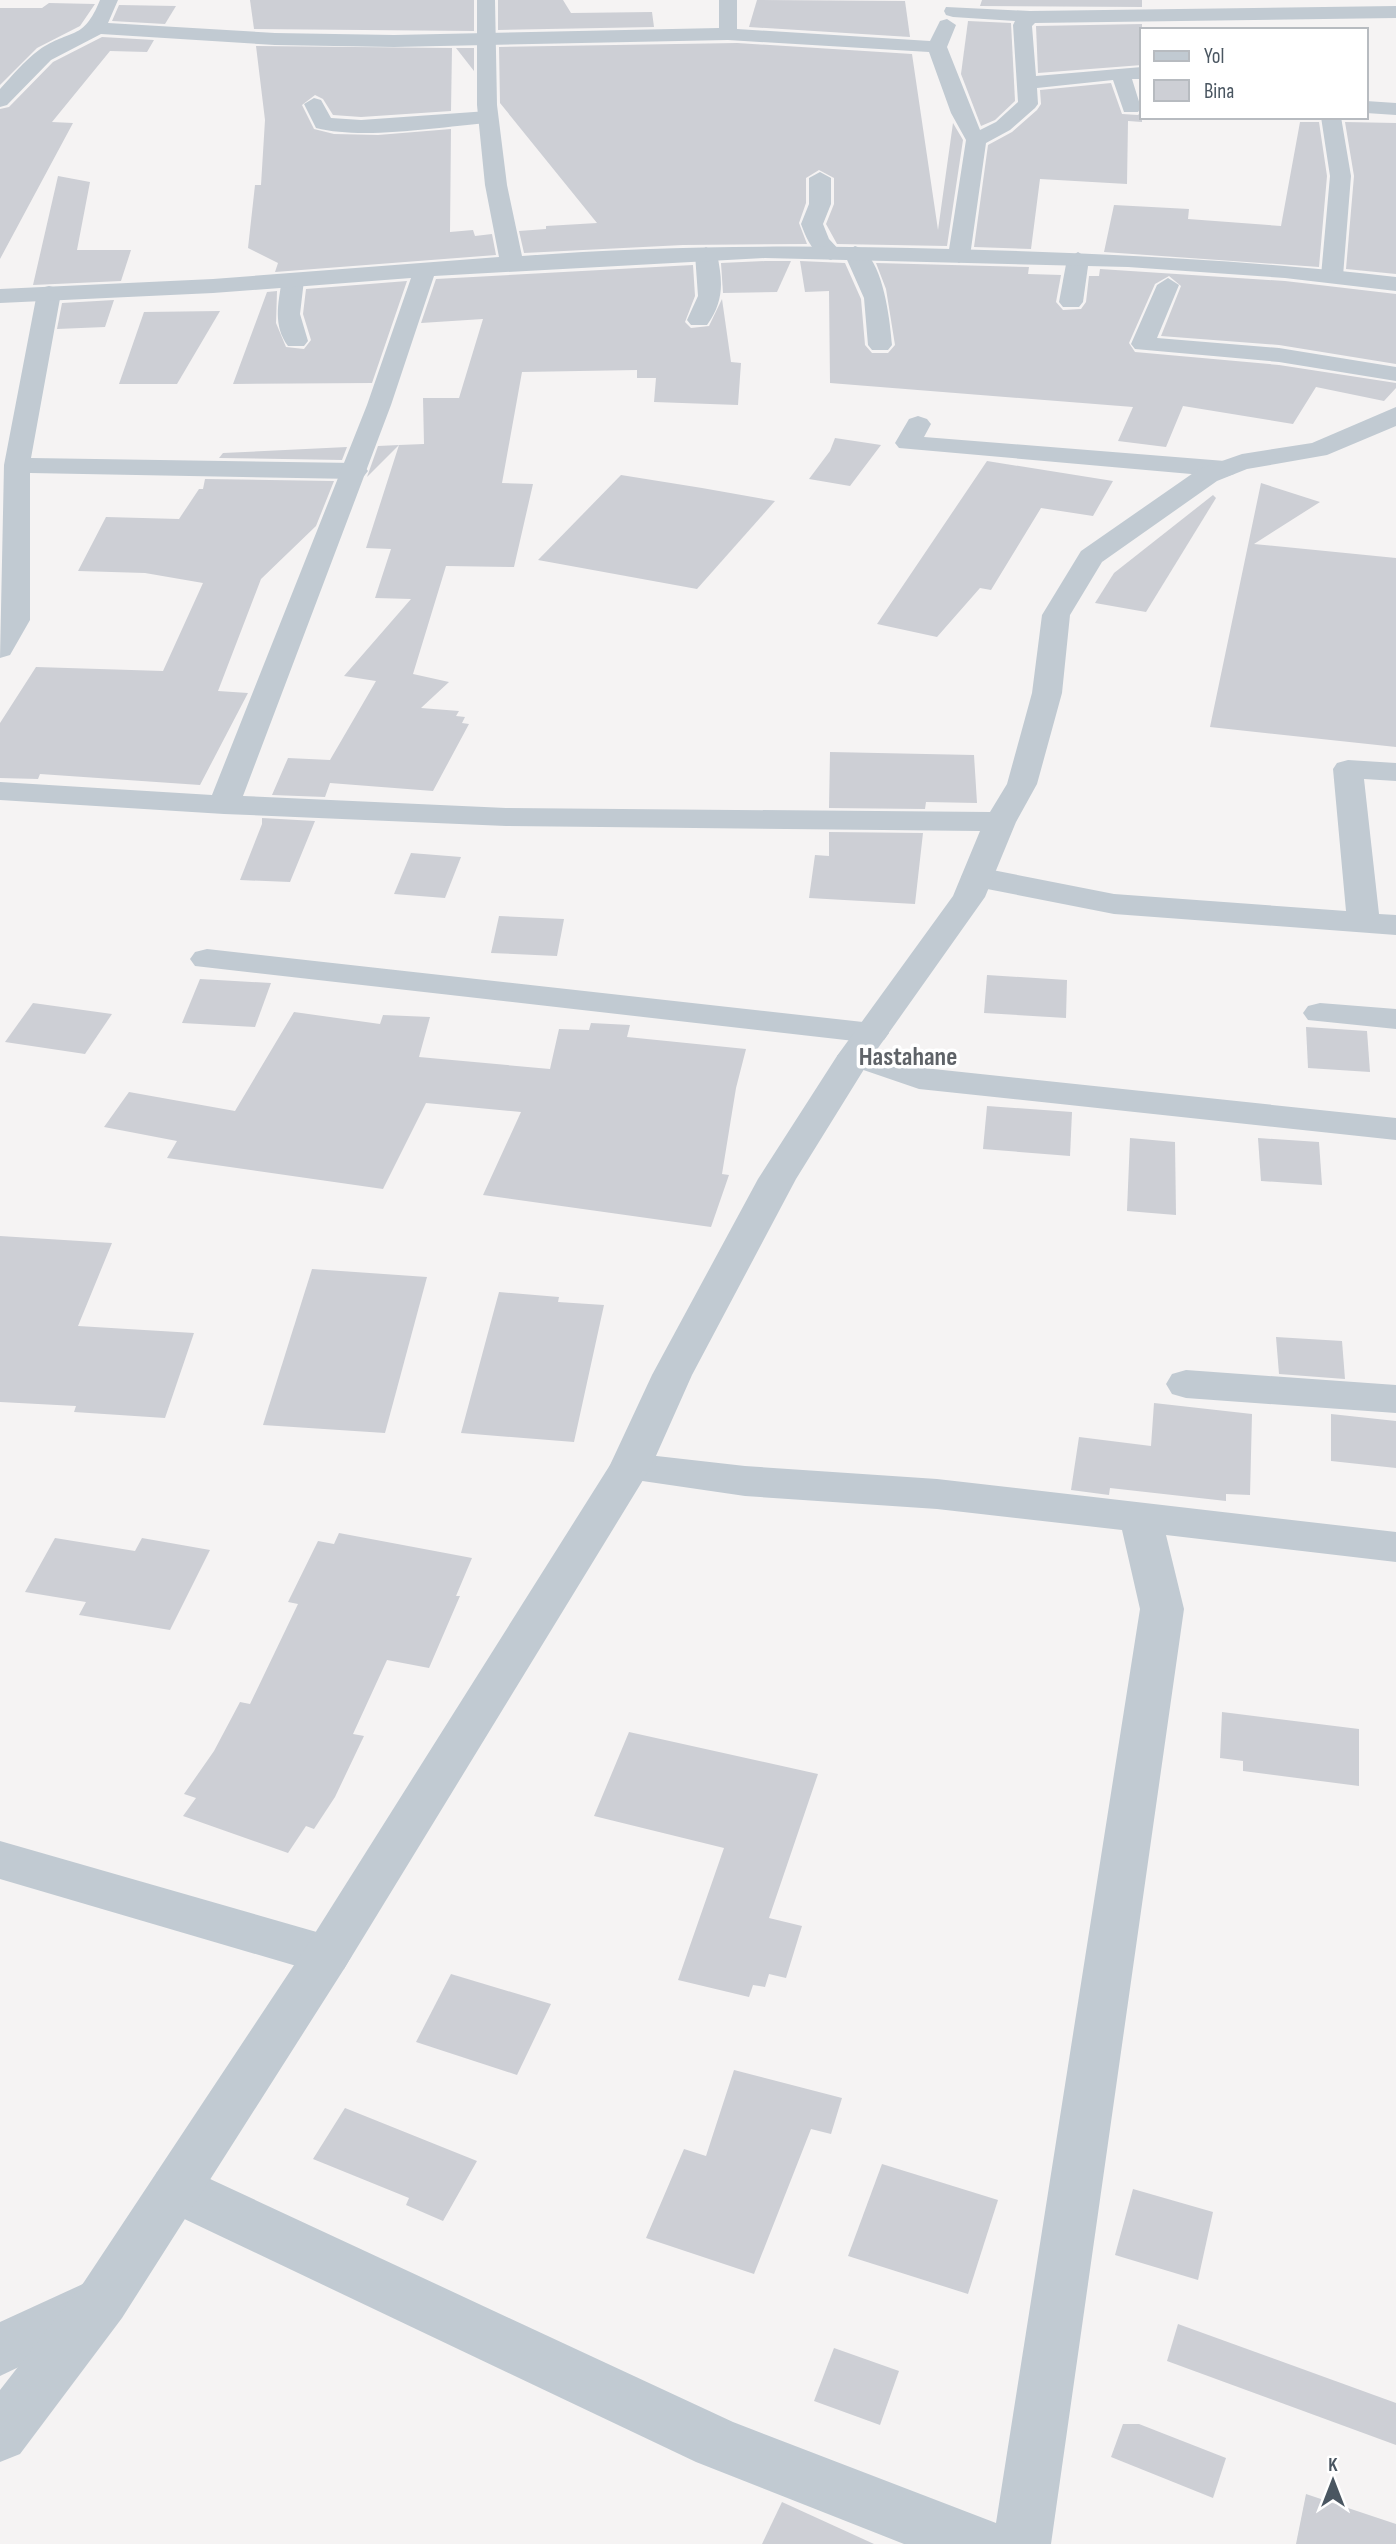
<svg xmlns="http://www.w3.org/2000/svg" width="1396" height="2544" viewBox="0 0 1396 2544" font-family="'Sofia Sans Condensed',sans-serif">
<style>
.building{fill:#cdcfd5}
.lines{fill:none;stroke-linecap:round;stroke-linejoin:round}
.minor{fill:#c1cad2;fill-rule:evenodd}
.tertiary{fill:#c1cad2;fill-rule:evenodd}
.labels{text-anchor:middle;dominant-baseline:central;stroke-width:7;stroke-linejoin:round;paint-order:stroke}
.district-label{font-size:26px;font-weight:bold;fill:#5f6368;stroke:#fff}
</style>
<rect width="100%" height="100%" fill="#f5f3f3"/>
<!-- building -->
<g class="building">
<path d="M250 0H474V31L254 29Z"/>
<path d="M498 0H563L571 13 652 12 654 27 498 30Z"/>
<path d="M757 0 905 1 910 37 749 27Z"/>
<path d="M982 0H1142V7L980 6Z"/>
<path d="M49 3 95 4 80 26 37 48 0 85V8H42Z"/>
<path d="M119 5 176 6 165 24 112 21Z"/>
<path d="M968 21 1011 23 1015 101 995 120 981 126 961 74Z"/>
<path d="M1142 24V65L1038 73 1036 26Z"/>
<path d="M102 37 154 40 147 52 110 51 52 122 73 123 0 259V109L9 107 53 62Z"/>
<path d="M737 43 912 54 938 230 953 123 963 140 947 246 837 244 826 224 834 204V178L819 170 806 178V203L799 223 807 244 683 245 524 253 519 231 546 229V226L597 223 500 103 499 47Z"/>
<path d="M256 46 452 48 451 111 361 117 333 115 323 99 315 95 302 105 314 129 334 134 378 135 451 129 450 232 473 230 475 236 492 234 496 255 275 272 278 263 248 248 255 185H261L265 120Z"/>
<path d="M456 48H474V71Z"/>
<path d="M1111 83 1122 114 1138 115 1142 111V122L1128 121 1127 184 1040 179 1031 249 974 247 988 145 1012 132 1037 110 1041 104 1040 90Z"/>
<path d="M1300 122H1319L1327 176 1319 267 1104 252 1114 205 1189 209 1188 219 1281 226Z"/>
<path d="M1345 122 1396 123V274L1346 269 1354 176Z"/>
<path d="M58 176 90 182 77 250H131L121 281 33 285Z"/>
<path d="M765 261H791L777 292 723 293 721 263Z"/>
<path d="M800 261 845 263 861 299 865 345 872 353H888L895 345 886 289 876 263 1029 267 1028 274 1061 275 1056 302 1063 310 1081 309 1086 302 1089 276H1099L1100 269 1285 281 1396 294V364L1279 345 1161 336 1181 286 1169 276 1155 284 1129 343 1135 352 1279 365 1396 383V388L1384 401 1316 387 1293 424 1183 406 1166 447 1118 441 1133 407 830 383 829 291 805 292Z"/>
<path d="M693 265 695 296 685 322 691 328 709 326 722 299 731 362 741 363 738 405 654 402 656 378H637V370L522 372 502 483 533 484 514 567 446 566 413 674 449 682 421 708 459 711 456 716 465 717 462 723 469 724 433 791 330 783 325 797 272 795 288 758 330 760 376 681 344 676 411 599 375 598 391 549 366 548 399 445 424 444 423 398H459L483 319 421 323 436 279Z"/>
<path d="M407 281 372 383 233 384 267 292 277 291 276 323 286 347 304 349 311 340 303 314 306 289Z"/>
<path d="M114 300 105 327 57 329 62 303Z"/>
<path d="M220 311 177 384H119L144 312Z"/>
<path d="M835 438 881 445 850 486 809 479 830 451Z"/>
<path d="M399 445 367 477 378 446Z"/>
<path d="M347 447 342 460 219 458 223 453Z"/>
<path d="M987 461 1113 481 1093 516 1041 508 991 590 980 588 937 637 877 624Z"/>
<path d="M621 475 702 488 775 501 697 589 538 560Z"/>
<path d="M205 479 334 481 316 526 261 579 218 691 248 693 200 785 40 774 38 779 0 778V723L36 667 163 671 203 583 145 573 78 571 106 517 179 519 199 489H203Z"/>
<path d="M1261 483 1320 502 1254 544 1396 558V747L1210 727Z"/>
<path d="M1213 495 1216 498 1146 612 1095 603 1114 573Z"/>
<path d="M830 752 974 755 977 803 926 802 925 809 829 808Z"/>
<path d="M262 818 315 821 290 882 240 880 262 824Z"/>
<path d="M829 832 923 833 915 904 809 898 815 855 829 856Z"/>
<path d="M411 853 461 857 445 898 394 894Z"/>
<path d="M499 916 564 919 557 956 491 953Z"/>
<path d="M987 975 1067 980 1066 1018 984 1013Z"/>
<path d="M200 979 271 983 255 1027 182 1023Z"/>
<path d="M33 1003 112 1014 85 1054 5 1042Z"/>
<path d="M294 1012 380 1024 383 1015 430 1017 419 1057 550 1069 559 1029 589 1030 591 1023 630 1025 627 1037 746 1049 736 1088 722 1174 729 1175 711 1227 483 1195 521 1112 426 1103 383 1189 167 1158 177 1141 104 1127 129 1092 235 1111Z"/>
<path d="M1306 1027 1367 1031 1370 1072 1308 1068Z"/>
<path d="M987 1106 1072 1112 1070 1156 983 1149Z"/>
<path d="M1130 1138 1175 1142 1176 1215 1127 1211Z"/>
<path d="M1258 1138 1319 1142 1322 1185 1261 1181Z"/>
<path d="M0 1236 112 1243 78 1326 194 1333 165 1418 74 1412 76 1406 0 1402Z"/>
<path d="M312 1269 427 1277 385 1433 263 1425Z"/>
<path d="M499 1292 559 1297 558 1302 604 1305 574 1442 461 1433Z"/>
<path d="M1276 1337 1342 1341 1345 1379 1279 1374Z"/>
<path d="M1154 1403 1252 1414 1250 1495 1226 1494V1501L1110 1488 1109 1495 1071 1490 1079 1437 1151 1446Z"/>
<path d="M1331 1414 1396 1421V1468L1331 1461Z"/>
<path d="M339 1533 472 1558 456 1596H460L429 1668 387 1660 353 1734 364 1736 335 1797 314 1829 306 1826 288 1853 183 1816 196 1798 184 1794 214 1751 240 1702 250 1704 298 1604 288 1602 318 1541 334 1544Z"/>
<path d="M55 1538 135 1551 142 1538 210 1550 170 1630 79 1615 86 1602 25 1592Z"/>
<path d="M1222 1712 1359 1729V1786L1243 1771V1761L1220 1758Z"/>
<path d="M629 1732 818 1774 769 1918 802 1926 786 1978 769 1974 765 1987 753 1985 749 1997 678 1980 724 1848 594 1816Z"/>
<path d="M451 1974 551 2004 517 2075 416 2042Z"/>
<path d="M734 2070 842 2098 831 2134 811 2129 754 2274 646 2238 684 2149 706 2156Z"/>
<path d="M345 2108 477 2161 443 2221 406 2205 409 2198 313 2159Z"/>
<path d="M882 2164 998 2200 968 2294 848 2256Z"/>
<path d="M1133 2189 1213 2212 1198 2280 1115 2255Z"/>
<path d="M1178 2324 1396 2403V2445L1167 2361Z"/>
<path d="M834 2348 899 2371 880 2425 814 2401Z"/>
<path d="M1123 2424H1139L1226 2458 1213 2498 1111 2457Z"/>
<path d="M1306 2494 1396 2524V2544H1296Z"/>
<path d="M782 2502 874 2544H762Z"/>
</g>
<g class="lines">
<!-- minor -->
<g class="minor">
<path d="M100 0H118L108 23 275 33 394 35 719 28V0H737V29L930 41 940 21 947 19 956 25 947 47 980 130 996 122 1018 102 1013 25 1015 21 953 17 946 15 944 11 946 7 1030 11 1396 6V18L1035 23 1032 26 1036 76 1142 67V79H1132L1141 108 1138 112H1124L1113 80 1037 88 1038 104 1035 108 1010 130 986 143 970 256 959 263 948 256 966 140 951 113 929 52 728 40 394 47 275 45 101 34 51 60 7 105 0 107V89C12 76 24 61 39 50 71 28 83 42 100 0Z"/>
<path d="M314 98 321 100 331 118 361 120 488 111 498 117 488 123C438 127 363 140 316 128L304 104Z"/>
<path d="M1366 101 1396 103V115L1366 113Z"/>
<path d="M1321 117H1341L1351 176 1343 276 1332 283 1321 276 1330 176Z"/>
<path d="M820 172 831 178V204L823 224 829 239 842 253 831 260C813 255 807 240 801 224L809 204V178Z"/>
<path d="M855 246C883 253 890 321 892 345L888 350H872L868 345 864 298 844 253Z"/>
<path d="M706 247 717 254C723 282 724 301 707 325H691L687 320 698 296 695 254Z"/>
<path d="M1078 252 1089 259 1083 302 1079 307H1063L1059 302 1067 259Z"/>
<path d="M293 273 304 280 300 314 308 341 304 346H288C273 326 278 303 282 280Z"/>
<path d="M1168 278 1179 285 1157 338 1279 348 1396 367V381L1279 362 1135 349 1131 344 1157 285Z"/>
<path d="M49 286 57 288 61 293 31 458 355 463 364 466 368 471 364 476 355 479 30 473V620L10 655 0 658 4 465 37 293 41 288Z"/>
<path d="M918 416 927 419 931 424 924 437 1225 461 1234 464 1238 469 1234 474 1225 477 899 448 895 443 909 419Z"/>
<path d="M1348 760 1396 763V781L1364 779 1379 914 1396 915V935L1114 914 977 887 966 884 961 877 966 870 977 867 1114 894 1346 911 1333 769 1337 763Z"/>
<path d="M207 949 872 1023 884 1026 889 1033 884 1040 872 1043 195 966 190 959 195 952Z"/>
<path d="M1320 1003 1396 1009V1029L1308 1020 1303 1013 1308 1006Z"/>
<path d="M855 1045 924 1068 1396 1118V1140L919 1089 843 1063 837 1056 843 1049Z"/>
<path d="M1186 1370 1396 1385V1413L1186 1398 1172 1394 1166 1384 1172 1374Z"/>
<path d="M630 1453 745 1466 937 1479 1396 1532V1562L1166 1535 1184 1609 1051 2544H904L696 2462 157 2206 150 2189 157 2172 176 2166 195 2172 733 2422 996 2523 1140 1609 1122 1530 937 1509 745 1496 615 1477 609 1467 615 1457Z"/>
<path d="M0 1841 327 1935 344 1941 352 1955 344 1969 327 1975 0 1879Z"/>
<path d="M96 2278 115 2285 123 2303 115 2321 0 2376V2322Z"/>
</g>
<!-- tertiary -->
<path class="tertiary" d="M477 0H495L497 105 507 185 522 256C665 245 808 245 951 249 1100 253 1248 260 1396 277V291L1285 278 1128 267 765 258 434 276 391 405 243 796 506 808 990 812 1007 784 1032 693 1042 615 1081 551 1199 469 1242 454 1312 443 1396 407V426L1327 455 1247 469 1217 481 1102 562 1070 615 1062 693 1037 784 1016 822 985 897 871 1058 796 1179 692 1375 651 1467 344 1969 122 2318 20 2454 0 2462V2390L84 2282 310 1941 610 1465 652 1375 758 1179 837 1056 953 896 980 831 506 826 224 814 0 800V782L212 795 367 405 411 278 213 293 0 303V289L213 279 499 257 485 185 477 105Z"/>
</g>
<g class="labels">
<!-- district labels -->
<g class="district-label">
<text x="908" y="1057">Hastahane</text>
</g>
</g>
<!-- legend -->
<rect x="1140" y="28" width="228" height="91" fill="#ffffff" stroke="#b7bbc0" stroke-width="2"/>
<rect x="1154" y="51" width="35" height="10" fill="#c1cad2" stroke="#b7bbc0" stroke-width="2"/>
<text x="1204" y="63" font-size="21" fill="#4a5661">Yol</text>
<rect x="1154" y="80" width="35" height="21" fill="#cdcfd5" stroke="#b7bbc0" stroke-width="2"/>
<text x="1204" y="98" font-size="21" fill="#4a5661">Bina</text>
<!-- north arrow -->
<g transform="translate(1333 2481)" stroke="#ffffff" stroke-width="5" paint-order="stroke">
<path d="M0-5L12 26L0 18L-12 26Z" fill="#4a5661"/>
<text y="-10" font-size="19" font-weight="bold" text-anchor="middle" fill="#4a5661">K</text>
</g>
</svg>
